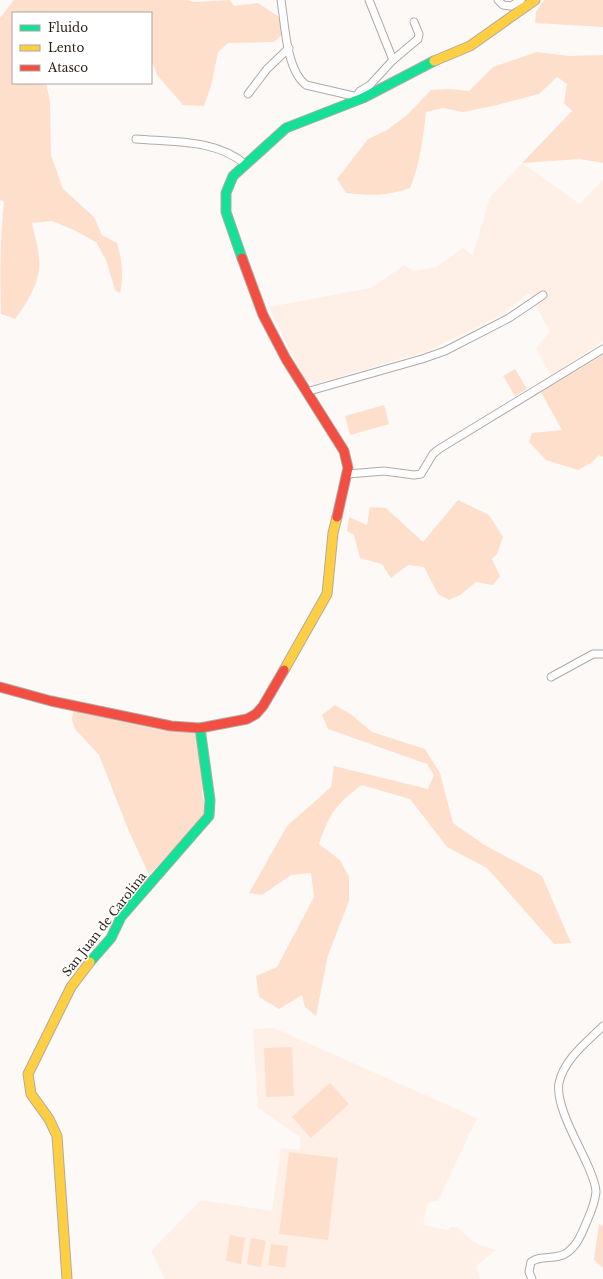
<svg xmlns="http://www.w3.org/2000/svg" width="603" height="1279" viewBox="0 0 603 1279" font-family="'Libre Baskerville',serif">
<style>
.built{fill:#fef0e7}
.green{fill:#fedfcc}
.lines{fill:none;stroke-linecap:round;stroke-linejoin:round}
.street-casing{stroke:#b1aaa7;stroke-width:9}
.fast-casing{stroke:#b1aaa7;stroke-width:11}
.slow-casing{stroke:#b1aaa7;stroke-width:11}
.jam-casing{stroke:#b1aaa7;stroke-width:11}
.street{stroke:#fffefe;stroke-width:7}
.fast{stroke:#16e098;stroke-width:9}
.slow{stroke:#ffcf43;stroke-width:9}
.jam{stroke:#f24e42;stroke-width:9}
.labels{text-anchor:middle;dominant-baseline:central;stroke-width:3;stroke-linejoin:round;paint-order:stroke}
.street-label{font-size:12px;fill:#291f18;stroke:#fff}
</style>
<rect width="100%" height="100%" fill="#fdf9f7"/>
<!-- built -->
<g class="built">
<path d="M522 163 580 204 603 179V341L551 376 536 348 550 332 529 293 499 316 428 351 315 384 304 379 269 307 370 288 389 276 404 265 413 271 436 267 463 248 473 255 490 197Z"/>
<path d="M274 1028 477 1118 438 1201H432L427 1205 423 1225 448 1230 451 1227H457L471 1240 479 1245 496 1250 476 1266 480 1279H165L151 1251 201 1200 272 1211 281 1148 300 1150V1137L258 1108 253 1029Z"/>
</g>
<!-- green -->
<g class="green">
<path d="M14 0H187L194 2 230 0 234 6 258 3 279 17 285 32 274 42 228 43 218 52 211 86 204 106 183 105 157 75 151 59V13H13V83H46L50 101 51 155 63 189 94 217 102 235 117 243C122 261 124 275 120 293L115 290 106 260 96 242 74 230 52 221 32 223C34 234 38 245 39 257 42 279 28 302 15 319L1 314C0 277 0 238 4 201L0 200V18Z"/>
<path d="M544 0H603V27L535 23 536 12Z"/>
<path d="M537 52 569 56 603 55V163L580 159 522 163 572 111 564 103 567 84 557 77 539 94 493 106 463 112 443 108 426 112C423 138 420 164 410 188 387 196 370 196 346 193L337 179 368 139 387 130 407 115 431 90 451 89 469 91 493 67Z"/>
<path d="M603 355V457L599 455 591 463 578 470 546 460 529 442 532 433 562 430 541 392Z"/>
<path d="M515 369 527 389 515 396 503 376Z"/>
<path d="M384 405 389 424 350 435 345 416Z"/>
<path d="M458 500 489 515 503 537 497 554 492 559 500 576 493 585 476 582 460 595 449 600 438 594 424 567 408 565 391 578 382 564 360 558 354 535 347 531 349 517 367 525 370 507 386 508 423 542Z"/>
<path d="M335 705 352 715 372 732 425 749 440 773 453 823 483 844 542 876 571 943 554 944 487 868 447 847 410 799 362 785C337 803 329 814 319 844L340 860 349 877V901L328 955 316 1016 305 1007 302 995 279 1009 259 997 256 976 277 967 314 897 311 873 291 875 262 895 249 893 287 826 331 787 334 766 428 789 434 775 427 764 328 729 322 715Z"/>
<path d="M73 711 161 730 193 733 198 737 204 785 202 791 206 810 196 825 149 875 128 829 99 755 75 729 72 720Z"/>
<path d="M292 1047 294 1096 266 1097 264 1048Z"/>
<path d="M330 1083 349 1104 311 1138 292 1117Z"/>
<path d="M289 1152 338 1158 328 1240 279 1234Z"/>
<path d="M599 1224 603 1226V1268L594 1260Z"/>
<path d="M230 1235 245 1238 241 1264 226 1261Z"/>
<path d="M251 1238 266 1241 261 1267 247 1264Z"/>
<path d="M271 1244 288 1246 285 1268 268 1265Z"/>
</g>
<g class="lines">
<defs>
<g id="street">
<path d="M281 0C285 24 286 70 306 85L362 98"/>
<path d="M369 0 393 60"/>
<path d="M498 0 503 5 511 6 521 0"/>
<path d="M248 94 267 69 289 48"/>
<path d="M356 97 360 91 370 85 393 60 418 39 419 34 414 22"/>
<path d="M136 139C172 142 217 139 246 165"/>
<path d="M306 392 422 359 445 351 509 318 543 295"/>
<path d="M348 474 384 471 414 475 421 474 433 454 439 449 603 349"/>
<path d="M551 677 593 654H603"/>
<path d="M532 1279 529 1272 531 1262C541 1254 557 1261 568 1252 578 1244 582 1233 587 1221 591 1212 595 1202 596 1192 596 1184 591 1173 588 1166 579 1145 555 1105 559 1083 564 1059 587 1042 603 1026"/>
</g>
<g id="fast">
<path d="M242 258 226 212V193L233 176 286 128 363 98 434 61"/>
<path d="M90 962 111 938 121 917 209 816 210 800 200 728"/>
</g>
<g id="slow">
<path d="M434 61 470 46 535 0"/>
<path d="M284 670 327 594 333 533 337 517"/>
<path d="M67 1279 57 1136 49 1119 31 1094 28 1074 71 987 90 962"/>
</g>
<g id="jam">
<path d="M242 258 263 315 286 359 344 451 348 468 337 517"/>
<path d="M0 687 51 701 171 726 200 728 247 719 256 714 263 706 284 670"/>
</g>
</defs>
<!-- street casing -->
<use href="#street" class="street-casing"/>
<!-- fast casing -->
<use href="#fast" class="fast-casing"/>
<!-- slow casing -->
<use href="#slow" class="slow-casing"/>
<!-- jam casing -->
<use href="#jam" class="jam-casing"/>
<!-- street -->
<use href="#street" class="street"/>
<!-- fast -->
<use href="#fast" class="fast"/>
<!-- slow -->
<use href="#slow" class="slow"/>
<!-- jam -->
<use href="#jam" class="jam"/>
</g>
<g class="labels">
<!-- street labels -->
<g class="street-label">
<text transform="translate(104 924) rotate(-52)">San Juan de Carolina</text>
</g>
</g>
<!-- legend -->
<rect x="12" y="12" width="140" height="72" fill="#ffffff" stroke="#a9a5a3"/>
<rect x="20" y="25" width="20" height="6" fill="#16e098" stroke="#a9a5a3"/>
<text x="48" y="32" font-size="12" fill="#291f18">Fluido</text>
<rect x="20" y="45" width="20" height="6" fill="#ffcf43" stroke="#a9a5a3"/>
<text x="48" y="52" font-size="12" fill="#291f18">Lento</text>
<rect x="20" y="65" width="20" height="6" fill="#f24e42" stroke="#a9a5a3"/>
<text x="48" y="72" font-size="12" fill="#291f18">Atasco</text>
</svg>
